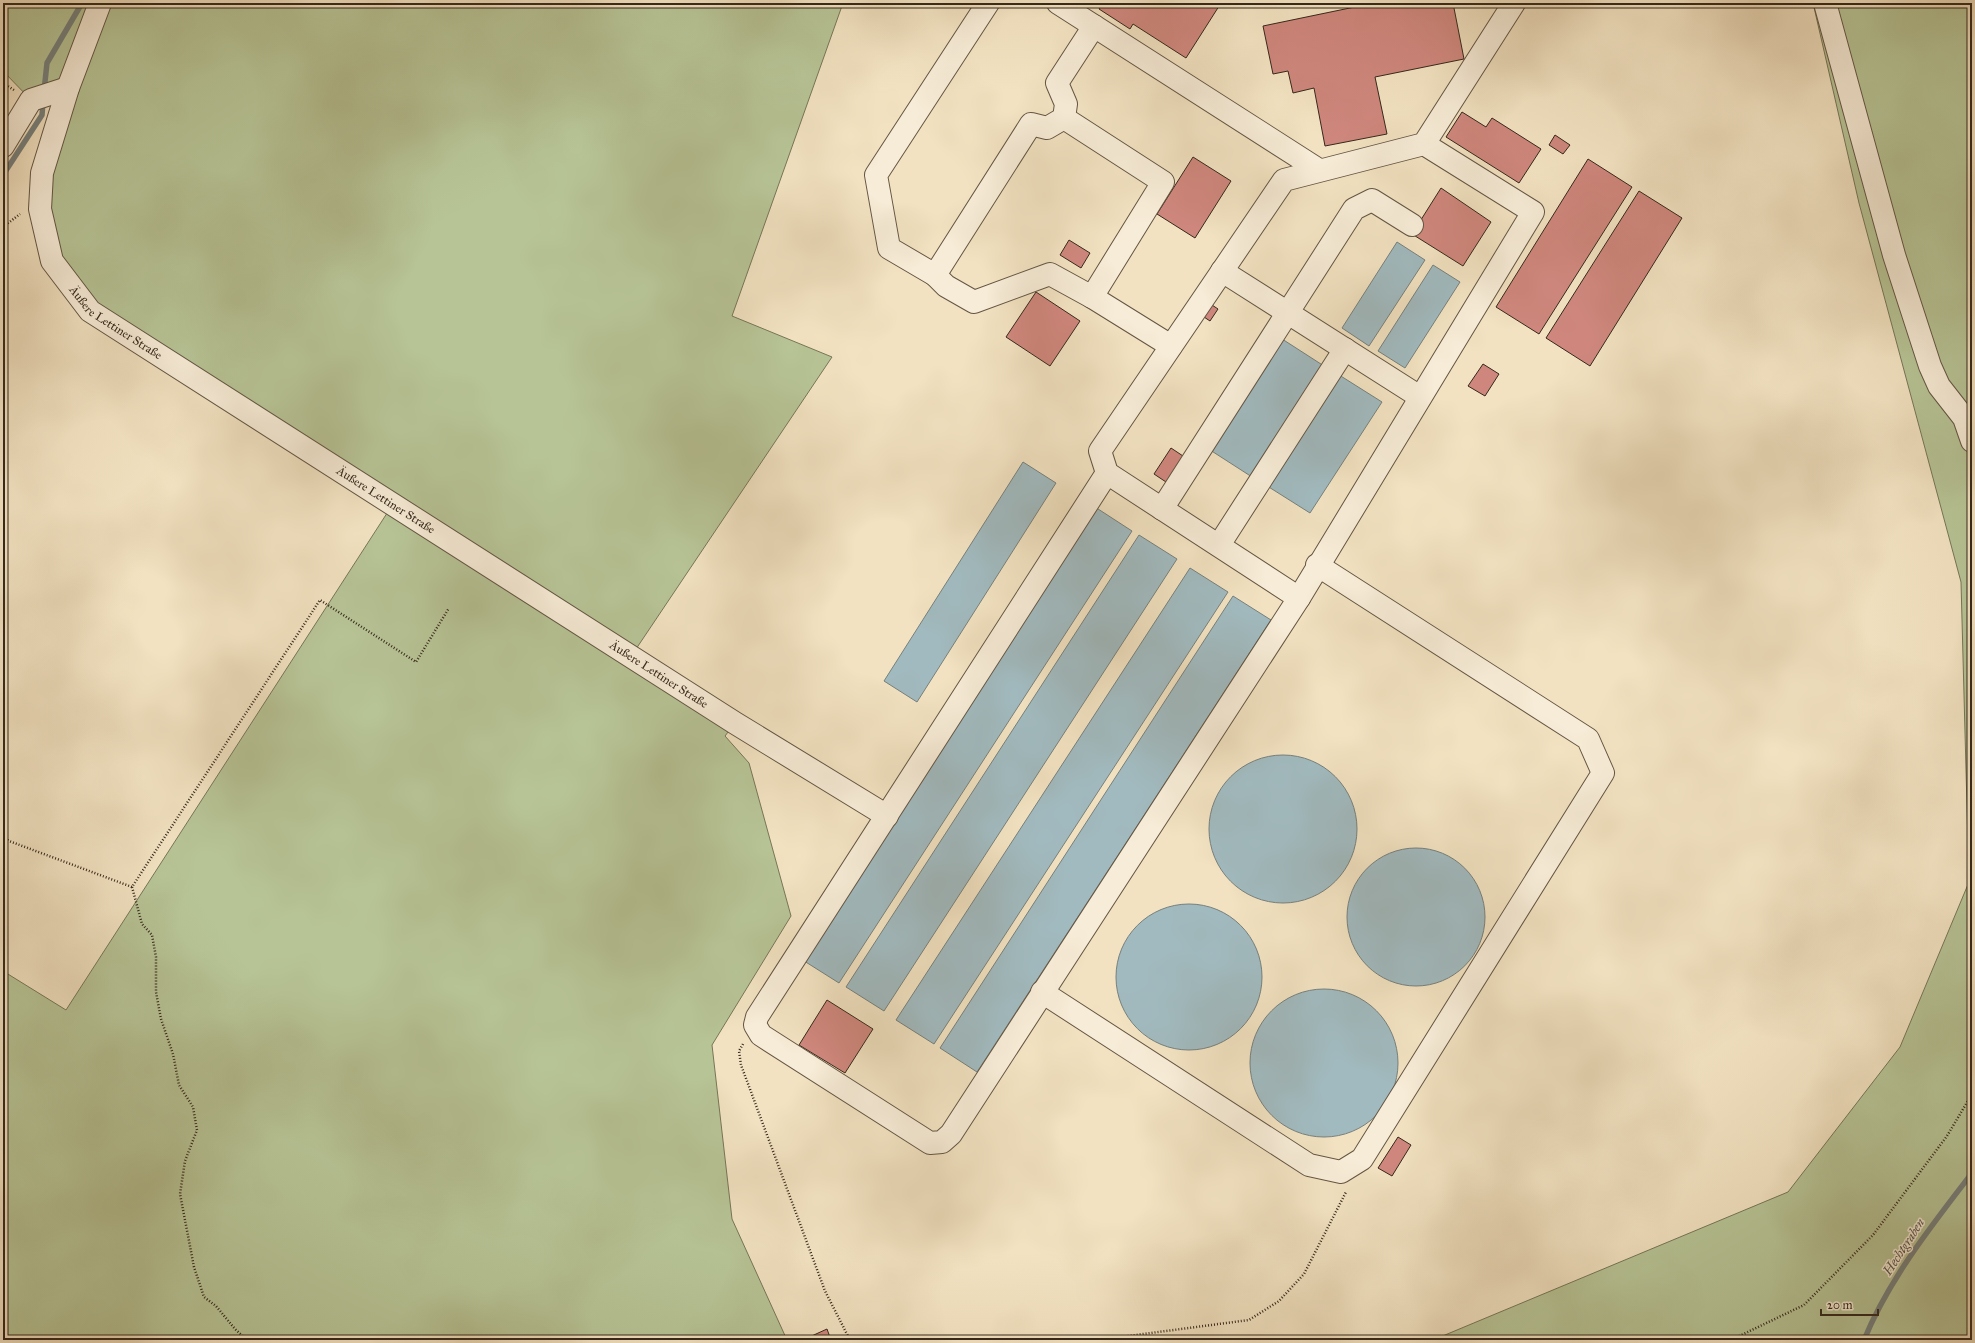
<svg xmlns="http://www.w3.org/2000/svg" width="1975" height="1343" viewBox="0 0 1975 1343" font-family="'IM FELL Great Primer',serif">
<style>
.green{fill:#b7c496;stroke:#767658}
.water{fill:#a1babf;stroke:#76807d}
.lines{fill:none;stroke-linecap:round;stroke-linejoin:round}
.stream{stroke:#76807d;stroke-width:5.5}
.building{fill:#cf877d;stroke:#35281b}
.minor-casing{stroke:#645644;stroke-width:24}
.path{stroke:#35281b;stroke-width:2.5;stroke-dasharray:1 2;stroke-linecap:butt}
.minor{stroke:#f7ecd7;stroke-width:22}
.labels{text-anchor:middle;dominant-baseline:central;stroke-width:3;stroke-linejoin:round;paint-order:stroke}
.street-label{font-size:12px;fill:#35281b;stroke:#f7ecd7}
.water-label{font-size:13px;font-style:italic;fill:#55544c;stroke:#f7ecd7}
</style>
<rect width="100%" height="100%" fill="#f2e2c1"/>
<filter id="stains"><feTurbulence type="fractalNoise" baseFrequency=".005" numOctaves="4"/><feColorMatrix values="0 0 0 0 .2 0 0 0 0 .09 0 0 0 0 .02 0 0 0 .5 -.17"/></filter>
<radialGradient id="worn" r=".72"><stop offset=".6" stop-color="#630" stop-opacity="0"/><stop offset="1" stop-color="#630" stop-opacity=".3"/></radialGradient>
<!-- green -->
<g class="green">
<path d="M3 3H100L68 88 31 100 3 71Z"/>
<path d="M109 3H843L732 316 832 357 636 649 735 723 725 736 749 763 791 916 712 1045 732 1219 787 1340H3V971L66 1010 391 507 97 310 60 268 48 190 76 89Z"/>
<path d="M1813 3H1972V1340H1433L1788 1192 1900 1047 1969 882 1961 582 1859 203Z"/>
</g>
<!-- water -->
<g class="water">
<path d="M1397 242 1425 260 1369 346 1342 328Z"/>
<path d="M1433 265 1460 282 1405 368 1378 351Z"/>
<path d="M1279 337 1324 366 1252 477 1207 448Z"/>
<path d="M1336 373 1382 402 1310 513 1264 484Z"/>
<path d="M1023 462 1056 483 917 702 884 681Z"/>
<path d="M1095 507 1132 531 839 983 801 959Z"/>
<path d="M1139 535 1177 559 884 1011 846 987Z"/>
<path d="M1190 568 1228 592 934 1044 896 1020Z"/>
<path d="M1233 596 1271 620 977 1072 940 1048Z"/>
<circle cx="1283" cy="829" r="74"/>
<circle cx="1416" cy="917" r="69"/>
<circle cx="1189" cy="977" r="73"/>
<circle cx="1324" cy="1063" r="74"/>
</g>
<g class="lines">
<!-- stream -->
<g class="stream">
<path d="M44 91 47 63 82 3"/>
<path d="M3 175 42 115 43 102"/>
<path d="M1864 1340C1889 1279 1932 1225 1972 1173"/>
</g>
</g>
<!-- building -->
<g class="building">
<path d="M1100 3H1221L1186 58 1133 24 1130 29 1099 9 1102 4Z"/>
<path d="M1374 3H1453L1464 59 1375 77 1387 134 1325 146 1314 88 1293 93 1288 71 1273 74 1263 26Z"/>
<path d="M3 105 7 108 3 113Z"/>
<path d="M1462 112 1486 127 1492 118 1541 149 1519 183 1446 137Z"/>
<path d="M1555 135 1570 145 1563 154 1549 145Z"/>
<path d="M1193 157 1231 181 1195 238 1157 214Z"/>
<path d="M1588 159 1632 187 1539 334 1496 307Z"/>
<path d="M1441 188 1491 222 1463 266 1412 234Z"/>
<path d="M1639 191 1682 218 1590 366 1546 338Z"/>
<path d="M1069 240 1090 253 1081 268 1060 255Z"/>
<path d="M1036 292 1080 321 1050 366 1006 337Z"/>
<path d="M1209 303 1218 309 1210 321 1201 315Z"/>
<path d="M1483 364 1499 374 1485 396 1468 386Z"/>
<path d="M1171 448 1186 458 1169 484 1154 474Z"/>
<path d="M827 1000 873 1029 845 1073 799 1045Z"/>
<path d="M1398 1137 1411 1145 1392 1176 1378 1168Z"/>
<path d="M827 1329 831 1340H806L805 1339Z"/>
</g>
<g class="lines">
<defs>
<g id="minor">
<path id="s1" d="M100 3 68 88 42 173 40 209 52 261 90 311 735 723 887 816"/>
<path d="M988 3 876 175 889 248 935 275 1031 124 1047 128 1064 118 1066 104 1057 83 1094 26"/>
<path d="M1058 3 1319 170"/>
<path d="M1825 3 1894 255 1930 366 1939 386 1964 418 1972 441"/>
<path d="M1064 118 1163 182 1092 297 1171 346"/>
<path d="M3 146 31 100 68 88"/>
<path d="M1222 271 1420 397"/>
<path d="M935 275 946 286 974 302 1050 274 1092 297"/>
<path d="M1107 473 757 1017 755 1025 761 1035 930 1143 942 1142 951 1134 1299 598 1533 212 1424 144"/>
<path d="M1162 509 1354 209 1372 200 1412 225"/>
<path d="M1219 545 1345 349"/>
<path d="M1299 598 1107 473 1100 451 1284 180 1424 144 1514 3"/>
<path d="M1042 992 1309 1165 1341 1172 1362 1159 1603 773 1588 739 1317 565"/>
</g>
</defs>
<!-- minor casing -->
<use href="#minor" class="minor-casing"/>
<!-- path -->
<g class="path">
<path d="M3 83 14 90"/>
<path d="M3 227 20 214"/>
<path d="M3 836 9 841 132 887 320 600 416 662 449 608"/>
<path d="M132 887 142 924 152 935 156 957V992L161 1019 173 1054 179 1085 193 1107 197 1130 185 1161 180 1194 194 1267 204 1297 216 1306 235 1329 247 1340"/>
<path d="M743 1044 739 1051 741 1065 825 1291 850 1340"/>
<path d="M1098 1340 1249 1320 1279 1301 1304 1274 1346 1192"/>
<path d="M1731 1340 1804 1305 1873 1235 1947 1136 1972 1094"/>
</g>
<!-- minor -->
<use href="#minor" class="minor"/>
</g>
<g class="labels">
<!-- street labels -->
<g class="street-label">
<text stroke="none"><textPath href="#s1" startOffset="359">Äußere Lettiner Straße</textPath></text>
<text stroke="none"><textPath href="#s1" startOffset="683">Äußere Lettiner Straße</textPath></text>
<text stroke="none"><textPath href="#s1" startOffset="1007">Äußere Lettiner Straße</textPath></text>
</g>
<!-- water labels -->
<g class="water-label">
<text transform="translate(1904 1247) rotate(-57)">Hechtgraben</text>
</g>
</g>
<!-- margin -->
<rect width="1975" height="1343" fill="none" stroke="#f2e2c1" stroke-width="16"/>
<rect x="4" y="4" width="1967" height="1335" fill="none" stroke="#35281b" stroke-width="2"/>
<rect x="8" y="8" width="1959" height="1327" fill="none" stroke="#35281b"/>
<!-- scale -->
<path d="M1821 1309v6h57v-6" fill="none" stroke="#35281b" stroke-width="2"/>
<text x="1827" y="1309" font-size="12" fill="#35281b" stroke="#f7ecd7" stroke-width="3" paint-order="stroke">20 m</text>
<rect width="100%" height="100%" filter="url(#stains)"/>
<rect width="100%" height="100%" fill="url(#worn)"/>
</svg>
